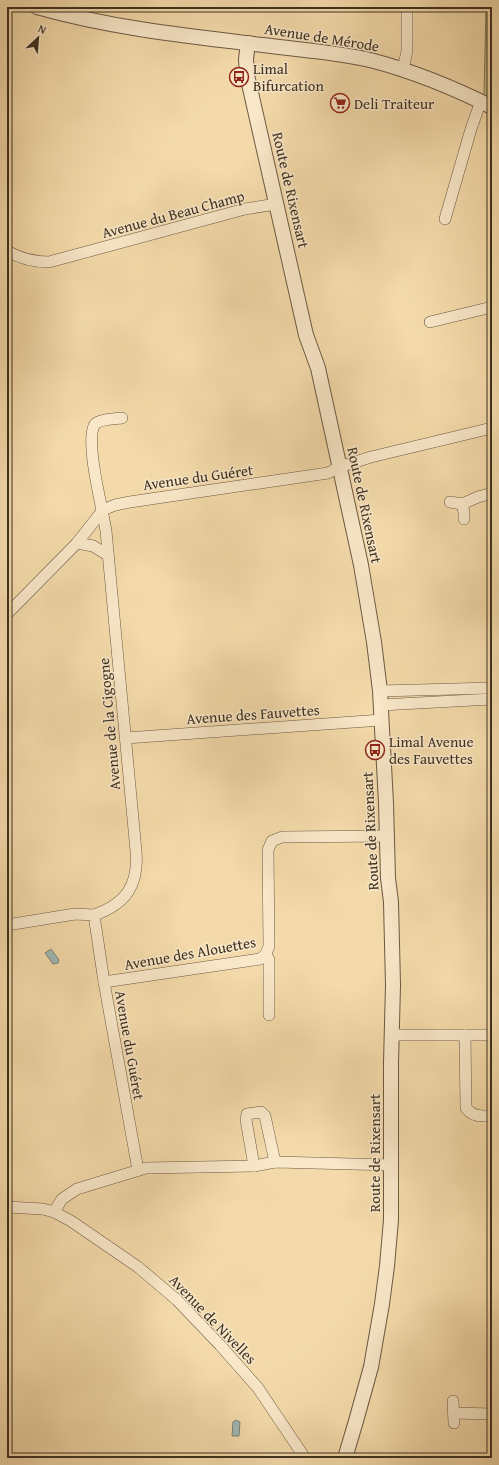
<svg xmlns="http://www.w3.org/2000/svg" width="499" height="1465" viewBox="0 0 499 1465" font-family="'Gentium Book Plus',serif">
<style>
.green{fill:#c1be85;stroke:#7f7753}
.water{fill:#a0b8b4;stroke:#788279}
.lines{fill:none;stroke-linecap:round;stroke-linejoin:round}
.minor-casing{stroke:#6b5a43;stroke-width:12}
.tertiary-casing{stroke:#6b5a43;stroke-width:16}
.minor{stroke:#f8e7c8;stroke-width:11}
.tertiary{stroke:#f8e7c8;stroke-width:14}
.labels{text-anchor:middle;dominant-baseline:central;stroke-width:3;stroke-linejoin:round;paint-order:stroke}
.street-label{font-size:15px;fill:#3d3021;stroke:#f8e7c8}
.poi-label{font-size:15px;fill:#3d3021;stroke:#f8e7c8;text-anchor:start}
</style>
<rect width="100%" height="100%" fill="#f4daaa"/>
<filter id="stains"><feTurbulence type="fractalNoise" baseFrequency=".005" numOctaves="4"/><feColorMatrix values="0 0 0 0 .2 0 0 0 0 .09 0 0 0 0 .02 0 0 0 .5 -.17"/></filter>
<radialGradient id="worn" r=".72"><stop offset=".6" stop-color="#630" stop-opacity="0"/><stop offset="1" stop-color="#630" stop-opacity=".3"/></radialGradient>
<!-- green -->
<path class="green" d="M486 7H492V99L484 95Z"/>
<!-- water -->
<g class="water">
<path d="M51 949 59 960 58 963 53 964 45 953Z"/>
<path d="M236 1420 240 1422 239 1436H232L233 1422Z"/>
</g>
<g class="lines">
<defs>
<g id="minor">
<path d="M403 69 407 51V7"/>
<path d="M445 219 471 129 481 101"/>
<path d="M7 251C21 259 33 262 49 262L245 209 276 204"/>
<path d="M430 322 492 307"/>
<path d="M450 502 462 504 478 497 492 493"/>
<path d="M462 504 464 512V519"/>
<path d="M77 543 93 546 108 555"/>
<path d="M7 614 77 543 103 510 115 505 130 502 328 473 339 467 371 457 492 428"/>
<path d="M380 691 492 688"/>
<path d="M381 705 492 699"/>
<path d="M126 738 382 720"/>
<path d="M94 915C126 904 139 885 136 851L106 531C103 510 84 440 95 424 100 419 115 419 122 418"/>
<path d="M7 925 75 914 94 915 104 982 138 1170"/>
<path d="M266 954 269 960V1015"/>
<path d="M104 982 260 959 266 954 269 946 268 850 272 841 282 837 387 836"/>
<path d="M391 1035H492"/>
<path d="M465 1035 466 1108C473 1117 481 1116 492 1116"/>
<path d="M254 1166 246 1120 247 1114 261 1112 265 1116 275 1162"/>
<path d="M7 1207 43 1209 54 1212 71 1221 138 1267 177 1300 220 1345 258 1388 305 1458"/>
<path d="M54 1212 62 1199 77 1189 146 1168 254 1166 275 1162 392 1165"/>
<path d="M453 1401 454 1423"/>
<path d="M454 1413 492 1414"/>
</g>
<g id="tertiary">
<path d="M37 7C111 28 187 36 263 45 300 50 338 52 374 61 415 72 454 88 492 107"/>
<path d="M248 43 246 59 247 75 306 335 318 368 361 565 374 642 380 691 386 803 388 878 391 902 393 985 391 1063V1220L387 1266 382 1304 371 1367 356 1421 345 1458"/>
</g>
</defs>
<!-- minor casing -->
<use href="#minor" class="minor-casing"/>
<!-- tertiary casing -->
<use href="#tertiary" class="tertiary-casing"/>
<!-- minor -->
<use href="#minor" class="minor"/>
<!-- tertiary -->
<use href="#tertiary" class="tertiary"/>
</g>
<!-- icons -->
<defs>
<symbol id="bus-ring" viewBox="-11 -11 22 22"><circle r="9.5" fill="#f8e7c8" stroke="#8f2418" stroke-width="1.5"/><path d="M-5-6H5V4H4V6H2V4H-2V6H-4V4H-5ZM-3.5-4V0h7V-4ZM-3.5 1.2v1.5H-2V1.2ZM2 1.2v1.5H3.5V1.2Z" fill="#8f2418"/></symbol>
<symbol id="supermarket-ring" viewBox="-11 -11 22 22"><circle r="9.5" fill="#f8e7c8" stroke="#8f2418" stroke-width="1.5"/><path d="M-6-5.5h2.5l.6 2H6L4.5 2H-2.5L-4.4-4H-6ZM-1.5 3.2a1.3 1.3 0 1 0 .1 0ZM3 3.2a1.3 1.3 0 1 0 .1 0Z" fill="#8f2418"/></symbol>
</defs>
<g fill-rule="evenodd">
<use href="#bus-ring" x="228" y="66" width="22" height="22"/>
<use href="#supermarket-ring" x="329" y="92" width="22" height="22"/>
<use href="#bus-ring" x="364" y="739" width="22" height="22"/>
</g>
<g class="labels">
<!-- street labels -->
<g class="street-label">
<text transform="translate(322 37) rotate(9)">Avenue de Mérode</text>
<text transform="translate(291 190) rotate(77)">Route de Rixensart</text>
<text transform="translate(173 214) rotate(-15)">Avenue du Beau Champ</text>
<text transform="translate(198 477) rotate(-8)">Avenue du Guéret</text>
<text transform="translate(365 505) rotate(78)">Route de Rixensart</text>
<text transform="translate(253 714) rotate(-4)">Avenue des Fauvettes</text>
<text transform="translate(109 724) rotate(-95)">Avenue de la Cigogne</text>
<text transform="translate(370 831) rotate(-93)">Route de Rixensart</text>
<text transform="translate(190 953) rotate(-10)">Avenue des Alouettes</text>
<text transform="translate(130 1045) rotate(80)">Avenue du Guéret</text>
<text transform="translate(374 1153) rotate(-90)">Route de Rixensart</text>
<text transform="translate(213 1319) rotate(46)">Avenue de Nivelles</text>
</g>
<!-- poi labels -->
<g class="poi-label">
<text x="253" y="68">Limal<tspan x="253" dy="17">Bifurcation</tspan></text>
<text x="354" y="103">Deli Traiteur</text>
<text x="389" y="741">Limal Avenue<tspan x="389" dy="17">des Fauvettes</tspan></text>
</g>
</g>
<!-- margin -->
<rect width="499" height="1465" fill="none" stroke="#f4daaa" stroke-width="24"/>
<rect x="8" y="8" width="483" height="1449" fill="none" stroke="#3d3021" stroke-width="2"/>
<rect x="12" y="12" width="475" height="1441" fill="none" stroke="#3d3021"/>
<!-- north arrow -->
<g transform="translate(38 38) rotate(26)" stroke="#f8e7c8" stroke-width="3" paint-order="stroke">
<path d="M0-3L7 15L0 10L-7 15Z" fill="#3d3021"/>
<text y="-6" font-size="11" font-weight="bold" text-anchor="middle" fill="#3d3021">N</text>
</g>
<rect width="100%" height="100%" filter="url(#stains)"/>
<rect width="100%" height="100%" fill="url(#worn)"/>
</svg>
